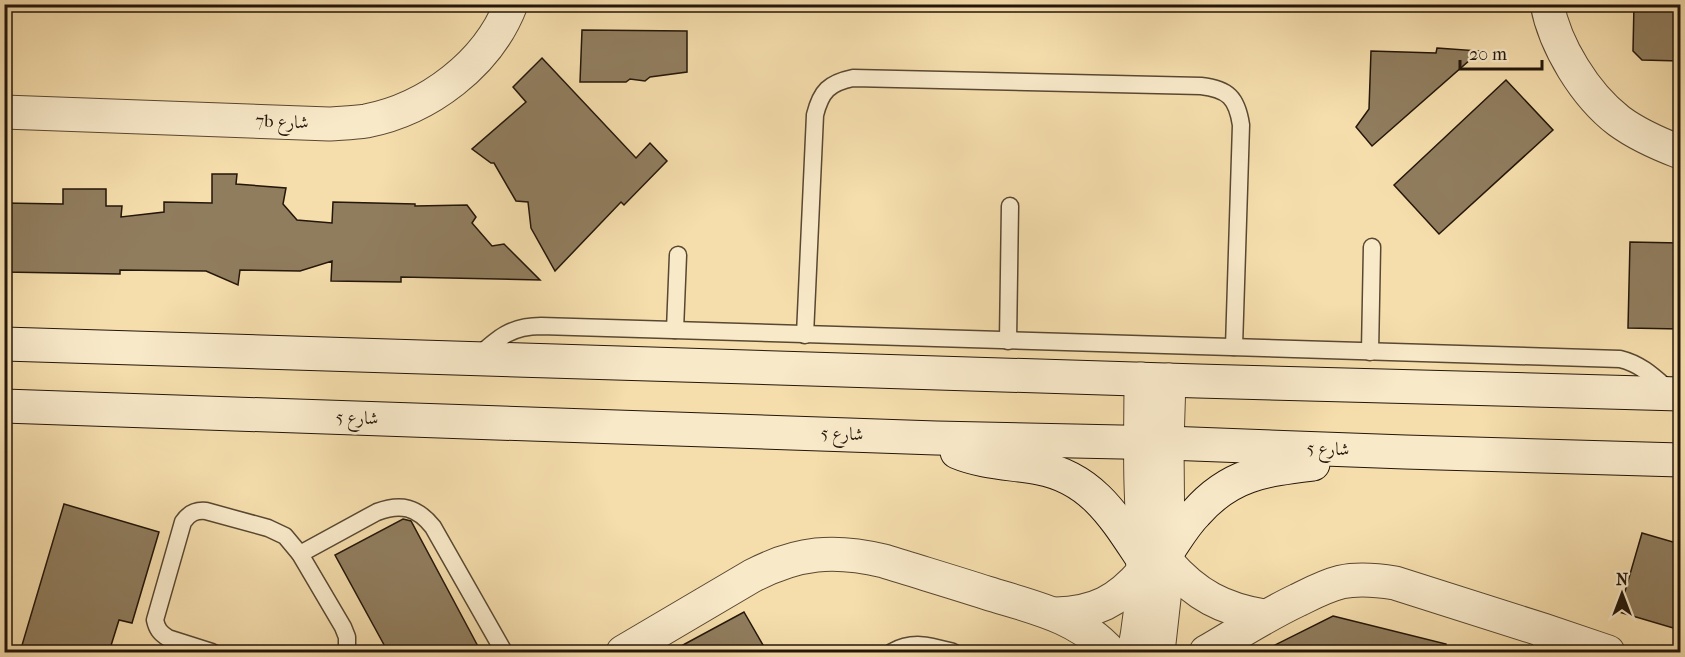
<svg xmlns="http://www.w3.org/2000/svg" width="1685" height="657" viewBox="0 0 1685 657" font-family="'IM FELL French Canon',Amiri,serif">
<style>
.building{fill:#907d5e;stroke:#23160a;stroke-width:1.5}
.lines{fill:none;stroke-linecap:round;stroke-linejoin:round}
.lane-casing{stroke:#584832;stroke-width:19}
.street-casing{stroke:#584832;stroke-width:35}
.secondary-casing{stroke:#23160a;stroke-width:35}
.lane{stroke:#f8e9c9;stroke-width:16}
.street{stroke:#f8e9c9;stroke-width:33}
.secondary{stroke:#f8e9c9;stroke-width:33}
.labels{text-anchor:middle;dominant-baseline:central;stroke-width:5;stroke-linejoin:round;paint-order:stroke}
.street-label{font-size:18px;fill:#23160a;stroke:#f8e9c9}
</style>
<rect width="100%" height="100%" fill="#f5ddac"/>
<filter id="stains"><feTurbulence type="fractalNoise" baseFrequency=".00333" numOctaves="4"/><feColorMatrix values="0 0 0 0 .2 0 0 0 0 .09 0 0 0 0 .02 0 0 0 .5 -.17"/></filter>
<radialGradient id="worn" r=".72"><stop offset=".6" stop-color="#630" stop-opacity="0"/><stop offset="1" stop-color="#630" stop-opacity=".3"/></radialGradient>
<!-- building -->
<g class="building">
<path d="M1634 4H1680V61L1642 60 1633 51Z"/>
<path d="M582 30 687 31V72L650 77 645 81 630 79 626 82H580Z"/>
<path d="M1437 48 1480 51 1372 146 1356 127 1369 109 1371 51 1436 53Z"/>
<path d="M542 58 636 158 650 143 667 161 624 205 621 202 555 271 531 228 528 202 516 201 494 163H491L472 149 526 102 513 87Z"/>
<path d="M1506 80 1553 130 1439 234 1394 185Z"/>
<path d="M212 174H237L236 184 286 188 283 204 297 220 332 223 333 202 415 204V206L467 205 476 217 472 223 492 246 504 244 540 280 401 277V282L331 281 332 261 300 271 240 270 238 285 206 271 120 270V274L4 272V203L63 204V189H106V206H122L121 217 164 212V202L212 203Z"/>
<path d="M1630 242 1680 243V329L1628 328Z"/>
<path d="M64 504 159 532 132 623 119 620 109 652H20Z"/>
<path d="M403 519 411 521 481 652H388L335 555Z"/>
<path d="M1642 533 1680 544V630L1619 612Z"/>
<path d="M744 612 767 652H670Z"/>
<path d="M1333 616 1446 644 1445 652H1261Z"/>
</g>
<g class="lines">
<defs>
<g id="lane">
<path d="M675 330 678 255"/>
<path d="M805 335 815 115C821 91 829 83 853 78L1201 86C1228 89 1237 98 1241 125L1234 347"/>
<path d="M1008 341 1010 206"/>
<path d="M1370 352 1372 247"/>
<path d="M477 357C498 338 511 326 541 326L1620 359C1641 364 1654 377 1670 391"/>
<path d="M300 554 377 512C401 503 417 507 433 527L504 652"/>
<path d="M212 652 168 638C160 633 157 629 155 620L183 522C189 513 196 510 206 511L268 528 285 536 300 554 343 627 347 637V652"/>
<path d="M892 652C913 640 931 646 953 652"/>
<path d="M1542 652 1541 642 1543 630"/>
</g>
<g id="street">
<path d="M1547 4C1555 46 1585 95 1619 121 1638 135 1659 144 1680 152"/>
<path d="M4 112 329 124C341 123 354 123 366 121 428 109 488 64 511 4"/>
<path d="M1168 563C1196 595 1223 609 1264 616"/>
<path d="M1056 614C1095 613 1118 601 1143 572"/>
<path d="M623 652 752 576C798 552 834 549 884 561 919 572 953 582 987 593 1032 607 1078 616 1110 652"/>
<path d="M1134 652C1146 597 1143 541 1141 484 1140 449 1141 414 1141 379"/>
<path d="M1158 652 1168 563 1167 443 1169 380"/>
<path d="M1206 652C1237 634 1266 615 1298 600 1312 593 1325 586 1341 582 1359 578 1377 580 1395 583L1543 630 1608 652"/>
</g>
<g id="secondary">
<path d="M4 344 1198 381 1680 394"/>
<path d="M4 406 936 438 1167 443 1405 452 1680 460"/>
<path d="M957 452C983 463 1012 463 1039 468 1093 478 1116 519 1144 561"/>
<path d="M1168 551C1177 538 1185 524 1196 513 1230 474 1264 470 1313 464"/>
</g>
</defs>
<!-- lane casing -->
<use href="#lane" class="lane-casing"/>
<!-- street casing -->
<use href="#street" class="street-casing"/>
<!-- secondary casing -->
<use href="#secondary" class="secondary-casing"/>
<!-- lane -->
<use href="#lane" class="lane"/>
<!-- street -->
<use href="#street" class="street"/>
<!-- secondary -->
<use href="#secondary" class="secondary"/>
</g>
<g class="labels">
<!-- street labels -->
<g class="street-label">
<text transform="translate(282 122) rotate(2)">7b شارع</text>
<text transform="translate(357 418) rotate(2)">شارع 5</text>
<text transform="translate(842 434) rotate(2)">شارع 5</text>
<text transform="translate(1328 449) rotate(2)">شارع 5</text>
</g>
</g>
<!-- margin -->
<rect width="1685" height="657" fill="none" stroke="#f5ddac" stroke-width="24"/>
<rect x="6" y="6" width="1673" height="645" fill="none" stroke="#23160a" stroke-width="3"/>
<rect x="12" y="12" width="1661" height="633" fill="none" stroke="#23160a" stroke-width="1.5"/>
<!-- north arrow -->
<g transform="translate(1622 594)" stroke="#f8e9c9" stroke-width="4.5" paint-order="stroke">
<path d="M0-4.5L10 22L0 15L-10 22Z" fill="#23160a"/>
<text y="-9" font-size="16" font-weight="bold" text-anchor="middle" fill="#23160a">N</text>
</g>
<!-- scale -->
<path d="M1460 60v9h82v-9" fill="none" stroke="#23160a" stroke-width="3"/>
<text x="1469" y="60" font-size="18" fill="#23160a" stroke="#f8e9c9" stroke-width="4.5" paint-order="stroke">20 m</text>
<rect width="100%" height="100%" filter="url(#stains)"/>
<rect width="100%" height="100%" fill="url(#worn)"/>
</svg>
